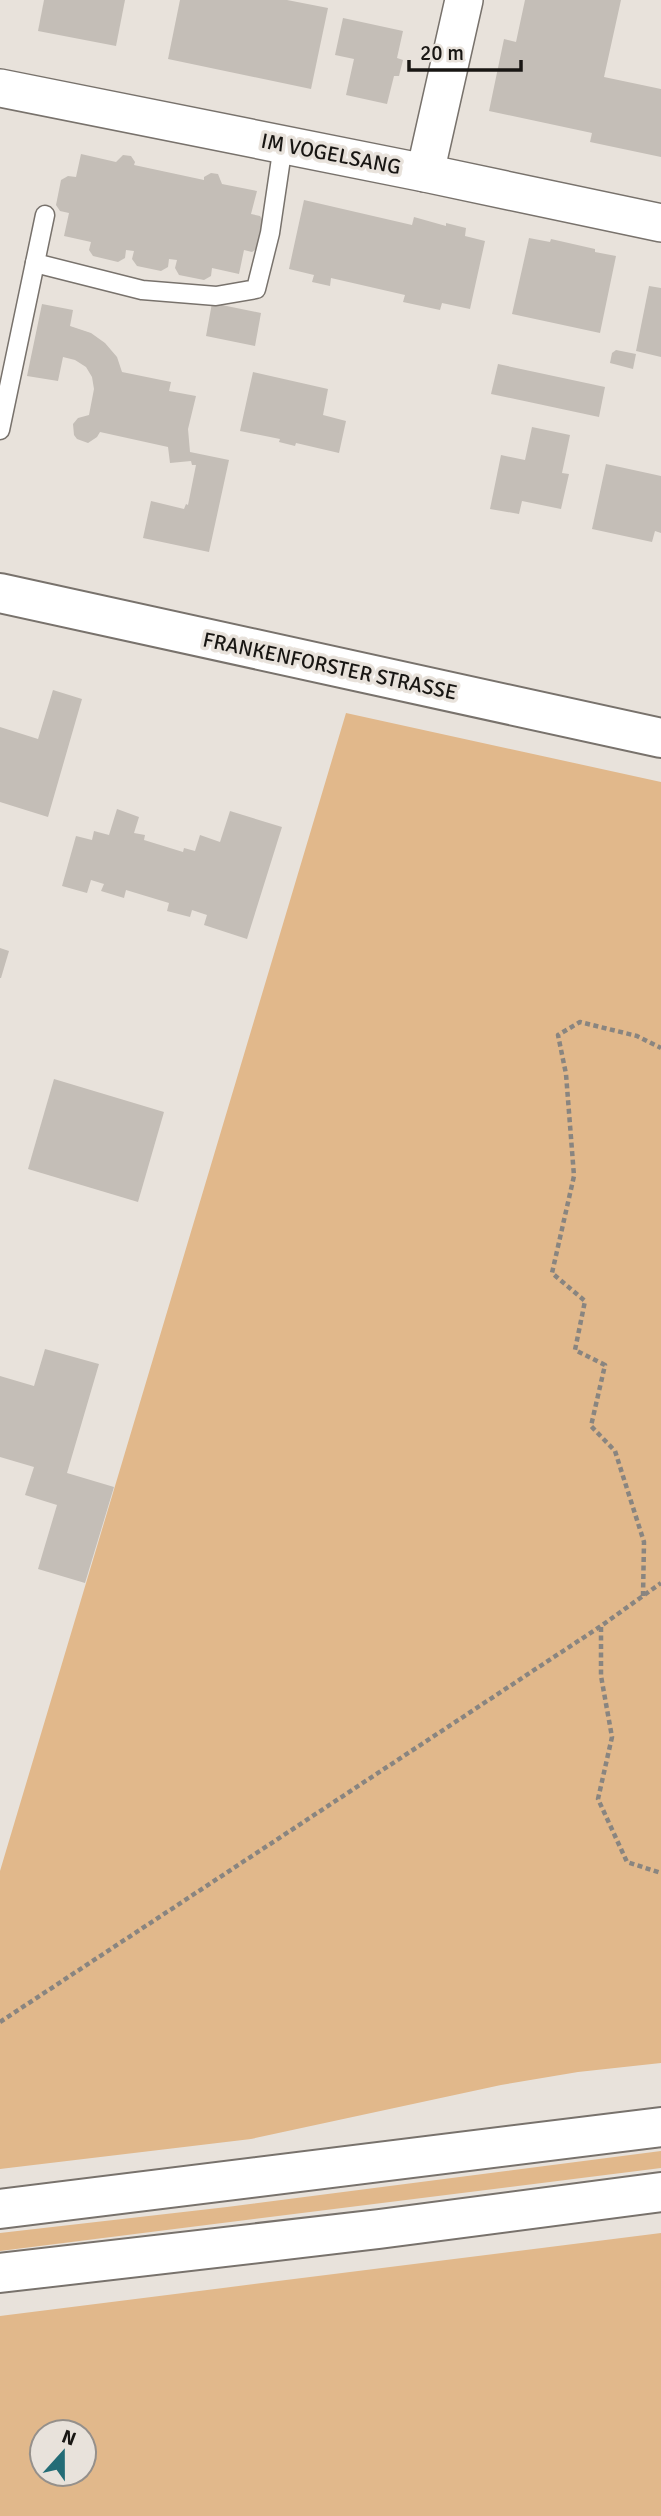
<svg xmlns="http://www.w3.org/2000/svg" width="661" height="2516" viewBox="0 0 661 2516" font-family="Signika,sans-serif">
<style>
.green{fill:#e1b88b;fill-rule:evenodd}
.building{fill:#c4beb7}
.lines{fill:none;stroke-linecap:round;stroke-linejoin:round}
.lane-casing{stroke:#78726c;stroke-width:21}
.street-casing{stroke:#78726c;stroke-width:40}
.secondary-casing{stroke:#78726c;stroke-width:42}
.highway-casing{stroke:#78726c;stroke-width:42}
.path{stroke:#898580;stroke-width:4.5;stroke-dasharray:5 3.5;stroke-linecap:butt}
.lane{stroke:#fff;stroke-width:18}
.street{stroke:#fff;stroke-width:37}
.secondary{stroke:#fff;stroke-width:38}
.highway{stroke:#fff;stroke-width:38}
.labels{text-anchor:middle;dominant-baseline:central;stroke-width:7;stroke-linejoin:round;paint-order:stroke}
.street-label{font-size:21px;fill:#181613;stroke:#e8e2db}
</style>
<rect width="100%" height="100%" fill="#e8e2db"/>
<!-- green -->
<g class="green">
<path d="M346 713 661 782V2063L578 2072 501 2085 251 2139 0 2169V1871Z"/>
<path d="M661 2151V2168L0 2251V2233L227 2207Z"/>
<path d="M661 2233V2516H0V2316ZM42 2432H84V2474H42Z"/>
</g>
<!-- building -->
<g class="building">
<path d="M44 0H125L116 46 38 31Z"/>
<path d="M180 0H287L328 8 311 89 168 59Z"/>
<path d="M525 0H621L604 77 661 89V157L590 142 592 133 489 111 504 39 516 42Z"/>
<path d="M343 18 403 31 397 58 403 60 399 76H394L387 104 346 95 354 59 335 55Z"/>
<path d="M81 154 116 162 123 155 131 156 135 162 134 165 204 180V177L211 173 218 174 222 184 257 191 251 214 260 216 264 223 259 247 252 252 244 250 239 274 212 268 211 276 204 280 179 275 175 268 177 260 169 259 168 267 161 271 137 266 132 259 134 251 126 250 125 258 118 262 93 256 89 250 91 242 64 236 69 213 60 211 56 205 61 180 68 176 76 177Z"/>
<path d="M304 200 412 225 414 217 446 226V223L466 228 465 236 485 241 470 309 442 303 440 310 403 302 405 295 331 278 330 286 312 282 314 275 289 269Z"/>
<path d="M529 238 550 242 551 239 595 249V252L616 256 600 333 512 314Z"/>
<path d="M649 286 661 288V357L636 351Z"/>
<path d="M212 303 261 313 255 346 206 336Z"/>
<path d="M42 304 73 310 70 326 91 333 105 343 117 357 122 372 171 382 169 391 196 396 188 429 190 452 229 460 209 552 143 538 151 501 184 509 186 504 188 505 196 465H192L191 461 170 463 168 447 100 432 97 437 88 443 77 439 74 435 73 424 78 418 89 415 94 389 92 377 86 367 75 360 63 357 58 381 27 376Z"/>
<path d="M616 350 636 354 633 369 610 363 612 353Z"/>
<path d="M498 364 605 387 599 417 491 394Z"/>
<path d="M253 372 328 389 323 415 346 421 339 453 296 443 295 446 279 442 280 439 240 431Z"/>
<path d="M532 427 570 435 562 473 569 474 561 509 522 501 519 514 490 509 501 455 525 460Z"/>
<path d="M606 464 661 476V533L655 531 652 542 592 529Z"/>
<path d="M53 690 82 699 48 817 0 802V727L38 739Z"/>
<path d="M117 809 139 817 134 833 145 835 144 840 183 852 184 848 195 851 200 835 220 842 230 811 282 827 247 939 204 925 207 915 192 910 190 917 167 911 169 903 126 890 124 898 101 891 104 884 91 880 87 893 62 886 76 836 92 840 94 831 109 835Z"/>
<path d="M0 948 9 951 1 978H0Z"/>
<path d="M54 1079 164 1112 138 1202 28 1169Z"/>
<path d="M45 1349 99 1364 67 1473 114 1487 85 1583 38 1569 57 1505 25 1495 34 1467 0 1457V1376L34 1386Z"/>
</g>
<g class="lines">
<defs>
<g id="lane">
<path d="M35 263 142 290 216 296 256 289 270 233 283 145"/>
<path d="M0 430 45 215"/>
</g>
<g id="street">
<path d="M0 88 425 173 661 223"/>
<path d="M425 173 464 0"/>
</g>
<path id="secondary" d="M0 593 661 738"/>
<g id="highway">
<path d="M0 2209 661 2127"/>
<path d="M0 2273 379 2229 661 2192"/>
</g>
</defs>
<!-- lane casing -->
<use href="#lane" class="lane-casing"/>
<!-- street casing -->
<use href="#street" class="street-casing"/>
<!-- secondary casing -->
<use href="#secondary" class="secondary-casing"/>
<!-- highway casing -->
<use href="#highway" class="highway-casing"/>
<!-- path -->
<g class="path">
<path d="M643 1596 644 1542 615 1451 591 1426 605 1365 575 1350 585 1301 552 1273 574 1176 566 1074 558 1035 580 1022 637 1036 661 1048"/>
<path d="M601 1627V1676L612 1737 598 1799 627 1862 661 1873"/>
<path d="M0 2022 601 1626 661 1583"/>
</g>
<!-- lane -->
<use href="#lane" class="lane"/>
<!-- street -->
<use href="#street" class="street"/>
<!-- secondary -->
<use href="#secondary" class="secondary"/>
<!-- highway -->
<use href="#highway" class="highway"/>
</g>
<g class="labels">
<!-- street labels -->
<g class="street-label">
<text transform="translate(331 154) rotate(11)">IM VOGELSANG</text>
<text transform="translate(330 666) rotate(12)">FRANKENFORSTER STRASSE</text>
</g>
</g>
<!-- north arrow -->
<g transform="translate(63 2453) rotate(21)"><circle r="33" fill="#e8e2db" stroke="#95908b" stroke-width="2"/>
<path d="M0-5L12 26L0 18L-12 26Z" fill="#236c76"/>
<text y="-10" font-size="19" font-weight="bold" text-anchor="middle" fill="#181613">N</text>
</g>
<!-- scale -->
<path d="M409 60v10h112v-10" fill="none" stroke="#181613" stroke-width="3.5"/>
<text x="420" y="60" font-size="21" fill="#181613" stroke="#e8e2db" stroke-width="5" paint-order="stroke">20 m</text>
</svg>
